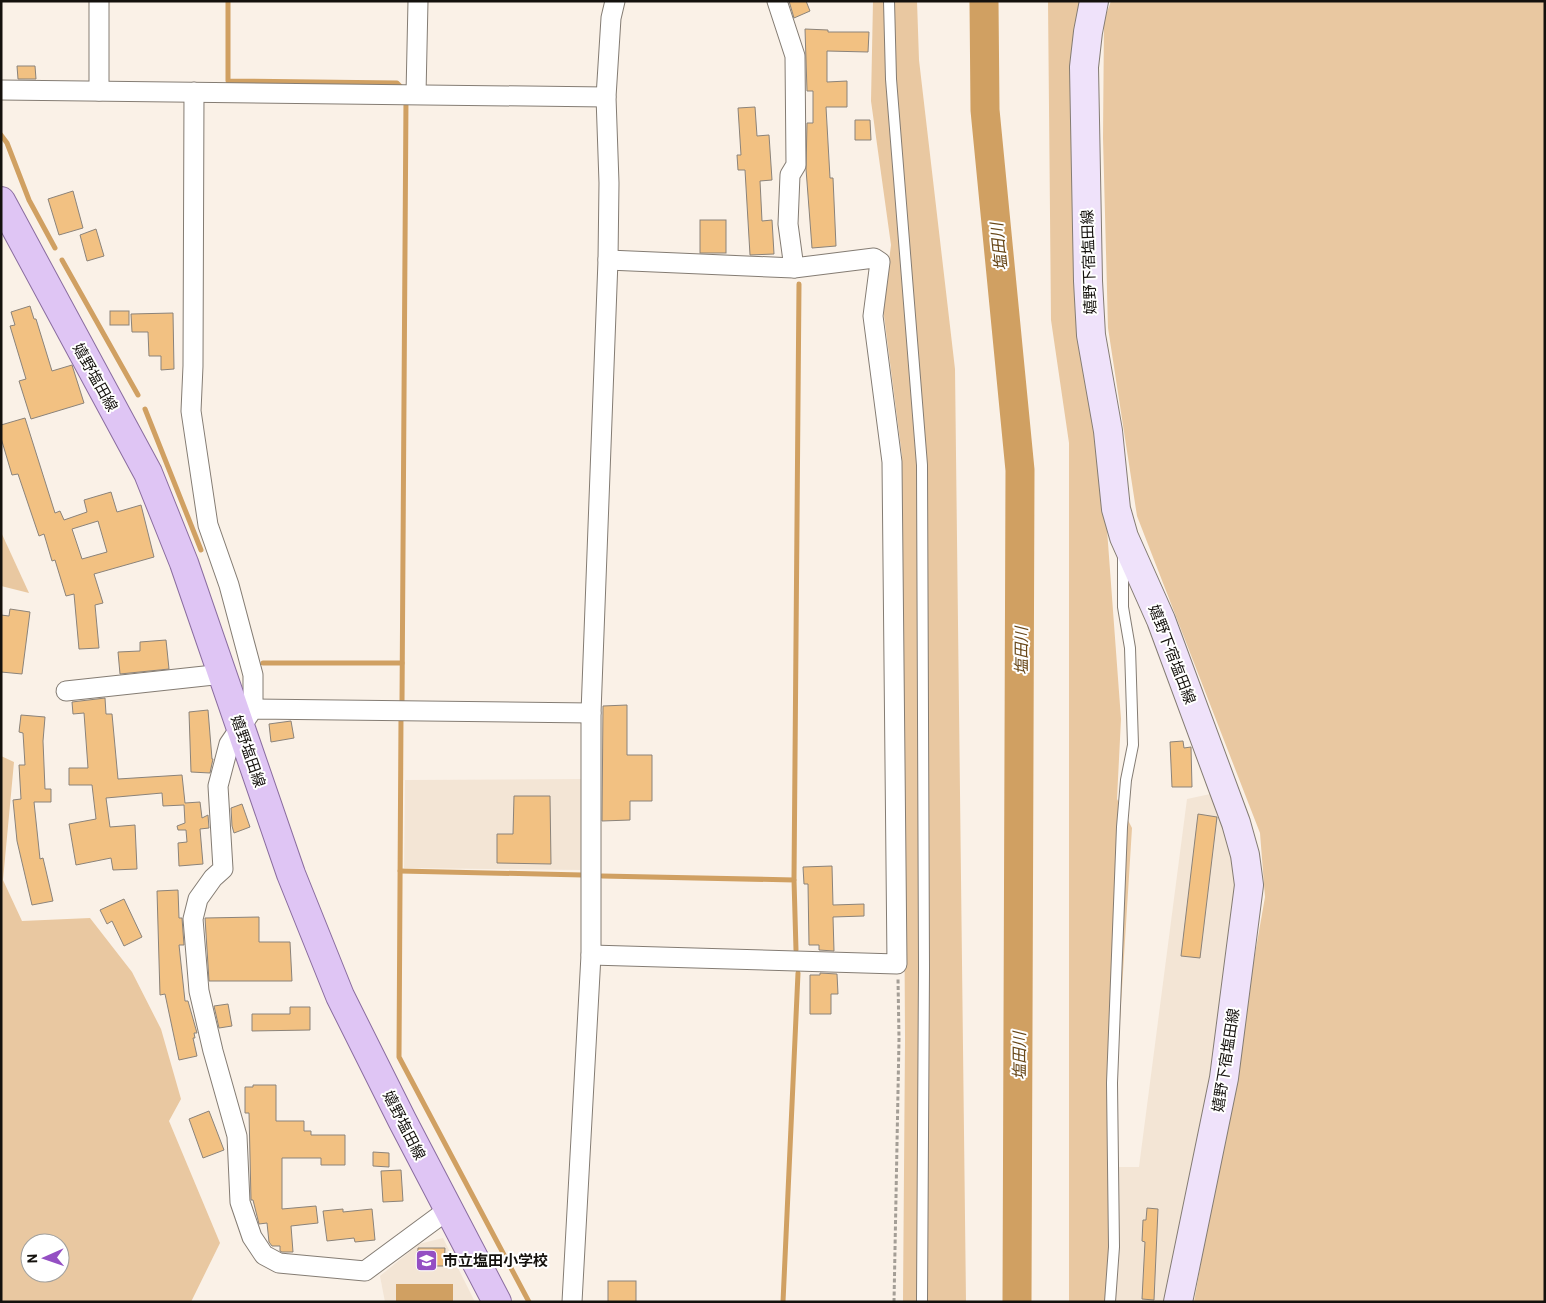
<svg xmlns="http://www.w3.org/2000/svg" width="1546" height="1303" viewBox="0 0 1546 1303" font-family="Barlow,'Noto Sans JP',sans-serif">
<style>
.built{fill:#f3e5d5}
.green{fill:#e9c8a1;fill-rule:evenodd}
.water{fill:#d0a062}
.lines{fill:none;stroke-linecap:round;stroke-linejoin:round}
.stream{stroke:#d0a062;stroke-width:5}
.river{stroke:#d0a062;stroke-width:29}
.building{fill:#f2c182;stroke:#8b837a;fill-rule:evenodd}
.lane-casing{stroke:#847c73;stroke-width:12}
.street-casing{stroke:#847c73;stroke-width:21}
.secondary-casing{stroke:#847c73;stroke-width:30}
.primary-casing{stroke:#8a6d9f;stroke-width:30}
.path{stroke:#a49e96;stroke-width:3;stroke-dasharray:4 2.5;stroke-linecap:butt}
.lane{stroke:#fff;stroke-width:10}
.street{stroke:#fff;stroke-width:19}
.secondary{stroke:#efe2fa;stroke-width:28}
.primary{stroke:#dfc5f4;stroke-width:28}
.labels{text-anchor:middle;dominant-baseline:central;stroke-width:4;stroke-linejoin:round;paint-order:stroke}
.street-label{font-size:15px;fill:#14110d;stroke:#fff}
.poi-label{font-size:15px;font-weight:bold;fill:#14110d;stroke:#fff;text-anchor:start}
.water-label{font-size:16px;font-style:italic;fill:#684718;stroke:#fff}
</style>
<rect width="100%" height="100%" fill="#faf1e7"/>
<!-- built -->
<g class="built">
<path d="M585 779 586 870 404 868 405 780Z"/>
<path d="M1215 793 1234 851 1235 891 1212 1077 1169 1302H1116V1167H1139L1187 799Z"/>
<path d="M443 1238 475 1302H385L380 1276 419 1244Z"/>
</g>
<!-- green -->
<g class="green">
<path d="M873 1H917L919 60 955 369 966 1302H903L905 1040 902 456 883 308 891 245 871 101Z"/>
<path d="M1048 1H1085L1078 316 1106 516 1121 719 1117 799 1132 828 1116 1085V1302H1069V443L1051 320Z"/>
<path d="M1111 1H1545V1302H1194L1265 897 1260 833 1137 516 1108 328 1103 138 1104 20Z"/>
<path d="M1 532 29 593 1 586Z"/>
<path d="M1 756 14 762 3 880 22 921 90 918 132 972 161 1029 181 1099 169 1121 220 1243 191 1302H1ZM30 1243H60V1273H30Z"/>
</g>
<!-- water -->
<rect class="water" x="396" y="1284" width="57" height="18"/>
<g class="lines">
<!-- stream -->
<g class="stream">
<path d="M228 1V81L397 83 403 89"/>
<path d="M1 135 7 143 29 200 55 248"/>
<path d="M62 260 138 395"/>
<path d="M145 409 201 550"/>
<path d="M263 663H402"/>
<path d="M402 703 406 98"/>
<path d="M401 718 399 1057 529 1302"/>
<path d="M400 871 582 875"/>
<path d="M602 876 794 880 796 950"/>
<path d="M794 880 799 284"/>
<path d="M783 1302 798 973"/>
</g>
<!-- river -->
<path class="river" d="M984 1 985 110 1020 470 1017 1302"/>
</g>
<!-- building -->
<g class="building">
<path d="M789 1H806L810 11 794 18Z"/>
<path d="M805 29 828 30V32H869L868 52 827 51V82L847 81V107H826L830 178H833L836 246 812 248 806 169 807 123H813V91H807Z"/>
<path d="M17 66H35L36 79H18Z"/>
<path d="M755 107 757 136 769 135 772 180 760 181 762 221 772 220 774 254 750 255 745 170H738L737 155H741L738 108Z"/>
<path d="M855 120H870L871 140H855Z"/>
<path d="M73 191 83 228 59 235 48 199Z"/>
<rect x="700" y="220" width="26" height="33"/>
<path d="M96 229 104 256 87 261 80 235Z"/>
<path d="M30 306 34 319H36L52 371 72 365 84 403 31 419 19 381 26 379 10 326 15 325 11 312Z"/>
<rect x="110" y="311" width="19" height="14"/>
<path d="M173 313 174 369 161 370V356H149L148 332H132L131 314Z"/>
<path d="M25 418 55 513 60 511 64 520 87 512 84 500 111 492 117 512 141 505 154 557 94 574 103 603 95 605 99 648 79 649 74 594 66 596 55 560 52 561 44 534 39 536 18 474 12 475 1 438V425ZM98 521 107 552 82 559 72 529Z"/>
<path d="M10 609 30 612 22 674 1 672V615L9 616Z"/>
<path d="M166 640 169 669 120 674 118 652 140 651V642Z"/>
<path d="M105 698 106 714H112L118 779 182 775 185 803 200 802 202 818 208 815 209 828 200 829 203 864 179 866 178 843 187 842 186 830H178L177 826 185 823 184 805 163 806 162 793 106 798 110 827 135 825 137 869 113 870 111 858 76 865 69 824 96 819 92 785H69V768H88L84 713 73 714 72 702Z"/>
<path d="M627 705V755H652V801H630V820L602 821 603 706Z"/>
<path d="M208 710 212 759H213L210 773 191 772 189 712Z"/>
<path d="M21 715 45 717 43 741 45 789H51V802H34L40 859 43 858 53 901 32 905 17 841 13 800 21 799 19 765H25L23 733 19 732Z"/>
<path d="M291 721 294 738 271 742 269 724Z"/>
<path d="M1183 741 1184 748 1191 747 1192 787H1172L1170 742Z"/>
<path d="M514 796H550L551 864 497 863V834H513Z"/>
<path d="M242 804 250 827 234 833 232 826 231 808Z"/>
<path d="M1198 814 1217 817 1200 958 1181 956Z"/>
<path d="M832 866 833 905 864 904V916L833 917 834 951 819 950V945H809L808 884H804L803 867Z"/>
<path d="M178 890 179 918H182L184 945H179L185 1001H188L197 1033H194L195 1038H193L197 1056 179 1060 165 994 160 995 157 891Z"/>
<path d="M124 899 142 937 124 946 112 921 107 924 100 910Z"/>
<path d="M259 917V942H290L292 981H209L205 918Z"/>
<path d="M820 973 837 974 838 994H831V1014H810V975H820Z"/>
<path d="M228 1004 232 1026 219 1028 214 1006Z"/>
<path d="M290 1007H310V1030L252 1031V1014H290Z"/>
<path d="M253 1085H276V1121H304V1131H311V1135H345V1165H321V1158H282V1209L316 1206 318 1223 291 1226 293 1252H282L280 1251V1246H272L269 1242 267 1223 259 1224 253 1200H251L249 1113H245V1087H253Z"/>
<path d="M209 1111 224 1150 203 1158 189 1119Z"/>
<path d="M373 1152 389 1153V1167L373 1166Z"/>
<path d="M401 1170 403 1201 383 1202 381 1171Z"/>
<path d="M1147 1208 1158 1209 1154 1300 1142 1299 1145 1242 1142 1241 1143 1220H1146Z"/>
<path d="M343 1209V1212L372 1209 375 1240 355 1242 354 1238 327 1241 323 1211Z"/>
<path d="M418 1248H445L444 1266H417Z"/>
<rect x="608" y="1281" width="28" height="21"/>
</g>
<g class="lines">
<defs>
<g id="lane">
<path d="M889 1 891 79 922 465 924 968 922 1302"/>
<path d="M1110 1302 1114 1247 1112 1083 1122 827 1126 780 1133 745 1130 648 1123 607V555"/>
</g>
<g id="street">
<path d="M777 1 795 56 796 165 790 175 788 224 794 268"/>
<path d="M1 90 606 97"/>
<path d="M99 91V1"/>
<path d="M194 92 193 366 191 411 208 525 229 585 253 675V709"/>
<path d="M416 94 418 1"/>
<path d="M66 691 223 674"/>
<path d="M591 955 897 964 892 462 873 316 880 262 874 258 794 268 608 260"/>
<path d="M449 1209 365 1271 279 1263 264 1255 252 1237 240 1202 237 1136 213 1051 199 991 193 919 198 899 213 878 223 869 218 786 229 744 253 709 591 713"/>
<path d="M572 1302 591 955V713L608 260 609 183 606 97 611 18 615 1"/>
</g>
<path id="secondary" d="M1094 1 1088 32 1084 67 1088 281 1091 335 1108 431 1116 509 1124 537 1161 620 1236 823 1245 855 1249 885 1224 1078 1178 1302"/>
<path id="primary" d="M1 201 148 473 184 563 291 874 340 996 402 1120 497 1302"/>
</defs>
<!-- lane casing -->
<use href="#lane" class="lane-casing"/>
<!-- street casing -->
<use href="#street" class="street-casing"/>
<!-- secondary casing -->
<use href="#secondary" class="secondary-casing"/>
<!-- primary casing -->
<use href="#primary" class="primary-casing"/>
<!-- path -->
<path class="path" d="M894 1302 899 1039 898 979"/>
<!-- lane -->
<use href="#lane" class="lane"/>
<!-- street -->
<use href="#street" class="street"/>
<!-- secondary -->
<use href="#secondary" class="secondary"/>
<!-- primary -->
<use href="#primary" class="primary"/>
</g>
<!-- icons -->
<defs>
<symbol id="school-square" viewBox="-11 -11 22 22"><rect x="-9" y="-9" width="18" height="18" rx="4" fill="#944fc3" stroke="#fff"/><path d="M0-5L7-2L0 1L-7-2ZM-4 1L0 2.5L4 1V4Q0 6-4 4Z" fill="#fff"/></symbol>
</defs>
<g fill-rule="evenodd">
<use href="#school-square" x="414" y="1248" width="25" height="25"/>
</g>
<g class="labels">
<!-- street labels -->
<g class="street-label">
<text transform="translate(1088 262) rotate(-92)">嬉野下宿塩田線</text>
<text transform="translate(96 377) rotate(61)">嬉野塩田線</text>
<text transform="translate(1173 654) rotate(69)">嬉野下宿塩田線</text>
<text transform="translate(249 751) rotate(71)">嬉野塩田線</text>
<text transform="translate(1225 1060) rotate(-81)">嬉野下宿塩田線</text>
<text transform="translate(405 1125) rotate(63)">嬉野塩田線</text>
</g>
<!-- poi labels -->
<g class="poi-label">
<text x="443" y="1260">市立塩田小学校</text>
</g>
<!-- water labels -->
<g class="water-label">
<text transform="translate(998 247) rotate(-96)">塩田川</text>
<text transform="translate(1020 651) rotate(-90)">塩田川</text>
<text transform="translate(1018 1056) rotate(-90)">塩田川</text>
</g>
</g>
<!-- border -->
<rect width="1546" height="1303" fill="none" stroke="#14110d" stroke-width="5"/>
<!-- north arrow -->
<g transform="translate(45 1258) rotate(268)"><circle r="24" fill="#ffffff" stroke="#a1a09e"/>
<path d="M0-4L9 19L0 12L-9 19Z" fill="#944fc3"/>
<text y="-8" font-size="14" font-weight="bold" text-anchor="middle" fill="#14110d">N</text>
</g>
</svg>
